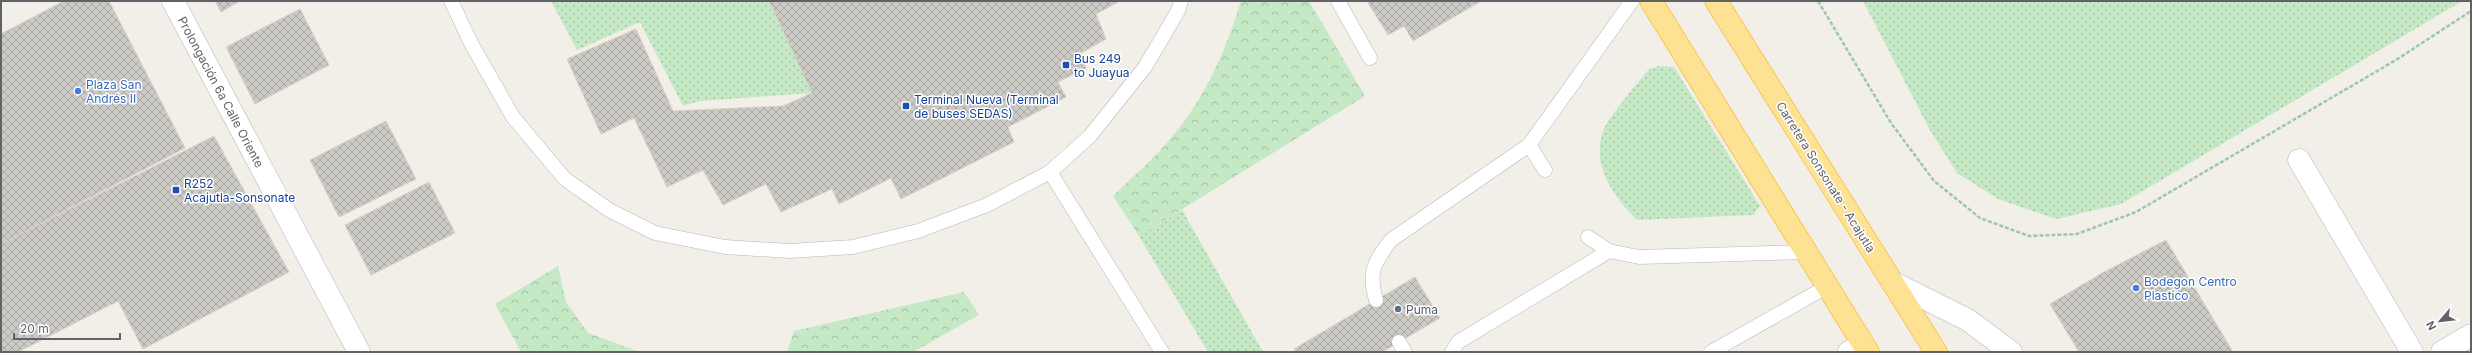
<svg xmlns="http://www.w3.org/2000/svg" width="2472" height="353" viewBox="0 0 2472 353" font-family="Inter,sans-serif">
<style>
.grass{fill:url(#grass-dots)}
.forest{fill:url(#forest-crowns)}
.building{fill:url(#building-cross-hatch);stroke:#d6d1c6}
.lines{fill:none;stroke-linecap:round;stroke-linejoin:round}
.lane-casing{stroke:#b5b8bc;stroke-width:15}
.street-casing{stroke:#b5b8bc;stroke-width:23}
.highway-casing{stroke:#f9ab00;stroke-width:23}
.path{stroke:#9cc7a9;stroke-width:2.5;stroke-dasharray:4 2;stroke-linecap:butt}
.lane{stroke:#fff;stroke-width:14}
.street{stroke:#fff;stroke-width:22}
.highway{stroke:#fde293;stroke-width:22}
.transit-dot{fill:#1a4fb4;stroke:#fff;stroke-width:1.5}
.shop-dot{fill:#3f7fe0;stroke:#fff;stroke-width:1.5}
.service-dot{fill:#5c6f8a;stroke:#fff;stroke-width:1.5}
.labels{text-anchor:middle;dominant-baseline:central;stroke-width:3;stroke-linejoin:round;paint-order:stroke}
.transit-label{font-size:12px;fill:#164399;stroke:#fff;text-anchor:start}
.shop-label{font-size:12px;fill:#366cbe;stroke:#fff;text-anchor:start}
.street-label{font-size:12px;fill:#5f6368;stroke:#fff}
.service-label{font-size:12px;fill:#4e5e75;stroke:#fff;text-anchor:start}
</style>
<defs>
<pattern id="grass-dots" width="8" height="8" patternUnits="userSpaceOnUse"><rect width="8" height="8" fill="#c5e8c5"/><path d="M2 2h.1M6 6h.1" fill="none" stroke="#a3c0a4" stroke-width="1.8" stroke-linecap="round"/></pattern>
<pattern id="forest-crowns" width="20" height="18" patternUnits="userSpaceOnUse"><rect width="20" height="18" fill="#c5e8c5"/><path d="M2 6a3 3 0 1 1 6 0M12 15a3 3 0 1 1 6 0" fill="none" stroke="#a3c0a4"/></pattern>
<pattern id="building-cross-hatch" width="8" height="8" patternUnits="userSpaceOnUse"><rect width="8" height="8" fill="#cccac5"/><path d="M0 0l8 8M0 8l8-8" fill="none" stroke="#a9a8a4"/></pattern>
</defs>
<rect width="100%" height="100%" fill="#f1efe8"/>
<!-- grass -->
<g class="grass">
<path d="M551 1H769L812 93 699 101 683 106 640 22 577 50Z"/>
<path d="M1863 1H2462L2121 204 2056 219 1998 199 1957 173 1931 132Z"/>
<path d="M1659 66 1674 67 1760 206 1753 215 1637 220C1614 197 1591 165 1603 131 1608 117 1638 83 1649 69Z"/>
<path d="M1182 210 1263 352H1208L1139 236Z"/>
</g>
<!-- forest -->
<g class="forest">
<path d="M1241 1H1309L1365 96 1139 236 1113 196C1132 177 1154 159 1171 138 1205 98 1226 51 1241 1Z"/>
<path d="M558 266 566 302 588 333 640 352H521L495 304Z"/>
<path d="M964 292 979 315 913 352H787L794 331Z"/>
</g>
<!-- building -->
<g class="building">
<path d="M64 1H109L185 148 1 244V34Z"/>
<path d="M215 1H240L221 12Z"/>
<path d="M769 1H1120L1096 14 1106 39 1081 53 1086 68 1058 82 1066 97 1008 127 1014 142 901 199 891 178 839 204 832 189 781 212 766 184 723 205 703 170 667 187 634 118 601 134 567 59 636 29 673 111 783 106 812 93Z"/>
<path d="M1367 1H1481L1413 41 1404 26 1388 35Z"/>
<path d="M300 9 329 65 255 104 226 47Z"/>
<path d="M386 121 416 179 339 217 310 160Z"/>
<path d="M214 136 289 272 143 349 118 301 18 352H1V244Z"/>
<path d="M429 182 455 233 371 275 345 225Z"/>
<path d="M2166 240 2233 352H2079L2050 304 2104 272Z"/>
<path d="M1415 277 1440 318 1382 352H1296L1294 349Z"/>
</g>
<g class="lines">
<defs>
<g id="lane">
<path d="M451 1 472 45 513 117 565 179 609 210 655 233 725 247 790 251 853 247 918 231 987 205 1050 172 1090 136 1145 67 1178 11 1181 1"/>
<path d="M1338 1 1370 58"/>
<path d="M1529 145 1545 170"/>
<path d="M1050 172 1162 352"/>
<path d="M1588 237 1609 251 1639 257 1807 252"/>
<path d="M1376 300C1368 271 1374 263 1391 240L1529 145 1632 1"/>
<path d="M1399 342 1405 352"/>
<path d="M1452 352 1458 342 1609 251"/>
<path d="M1711 352 1828 286"/>
</g>
<g id="street">
<path d="M173 1 359 352"/>
<path d="M2299 160 2412 352"/>
<path d="M1892 282 1968 320 2011 352"/>
<path d="M1849 352 1863 344"/>
<path d="M2442 352 2471 335"/>
</g>
<g id="highway">
<path d="M1651 1 1868 352"/>
<path d="M1716 1 1936 352"/>
</g>
</defs>
<!-- lane casing -->
<use href="#lane" class="lane-casing"/>
<!-- street casing -->
<use href="#street" class="street-casing"/>
<!-- highway casing -->
<use href="#highway" class="highway-casing"/>
<!-- path -->
<path class="path" d="M1818 1 1891 123 1934 181 1980 218 2029 236 2077 234 2136 212 2396 60 2471 11"/>
<!-- lane -->
<use href="#lane" class="lane"/>
<!-- street -->
<use href="#street" class="street"/>
<!-- highway -->
<use href="#highway" class="highway"/>
</g>
<!-- markers -->
<g class="transit-dot">
<rect x="1062" y="61" width="8" height="8" rx="2"/>
<rect x="902" y="102" width="8" height="8" rx="2"/>
<rect x="172" y="186" width="8" height="8" rx="2"/>
</g>
<g class="shop-dot">
<circle cx="78" cy="91" r="4"/>
<circle cx="2136" cy="288" r="4"/>
</g>
<circle class="service-dot" cx="1398" cy="309" r="4"/>
<g class="labels">
<!-- transit labels -->
<g class="transit-label">
<text x="1074" y="58">Bus 249<tspan x="1074" dy="14">to Juayua</tspan></text>
<text x="914" y="99">Terminal Nueva (Terminal<tspan x="914" dy="14">de buses SEDAS)</tspan></text>
<text x="184" y="183">R252<tspan x="184" dy="14">Acajutla-Sonsonate</tspan></text>
</g>
<!-- shop labels -->
<g class="shop-label">
<text x="86" y="84">Plaza San<tspan x="86" dy="14">Andrés II</tspan></text>
<text x="2144" y="281">Bodegon Centro<tspan x="2144" dy="14">Plastico</tspan></text>
</g>
<!-- street labels -->
<g class="street-label">
<text transform="translate(221 92) rotate(62)">Prolongación 6a Calle Oriente</text>
<text transform="translate(1826 177) rotate(58)">Carretera Sonsonate - Acajutla</text>
</g>
<!-- service labels -->
<g class="service-label">
<text x="1406" y="309">Puma</text>
</g>
</g>
<!-- border -->
<rect width="2472" height="353" fill="none" stroke="#5f6368" stroke-width="4"/>
<!-- north arrow -->
<g transform="translate(2440 321) rotate(242)" stroke="#ffffff" stroke-width="3" paint-order="stroke">
<path d="M0-3L7 15L0 10L-7 15Z" fill="#5f6368"/>
<text y="-6" font-size="11" font-weight="bold" text-anchor="middle" fill="#5f6368">N</text>
</g>
<!-- scale -->
<path d="M14 333v6h106v-6" fill="none" stroke="#5f6368" stroke-width="2"/>
<text x="20" y="333" font-size="12" fill="#5f6368" stroke="#ffffff" stroke-width="3" paint-order="stroke">20 m</text>
</svg>
